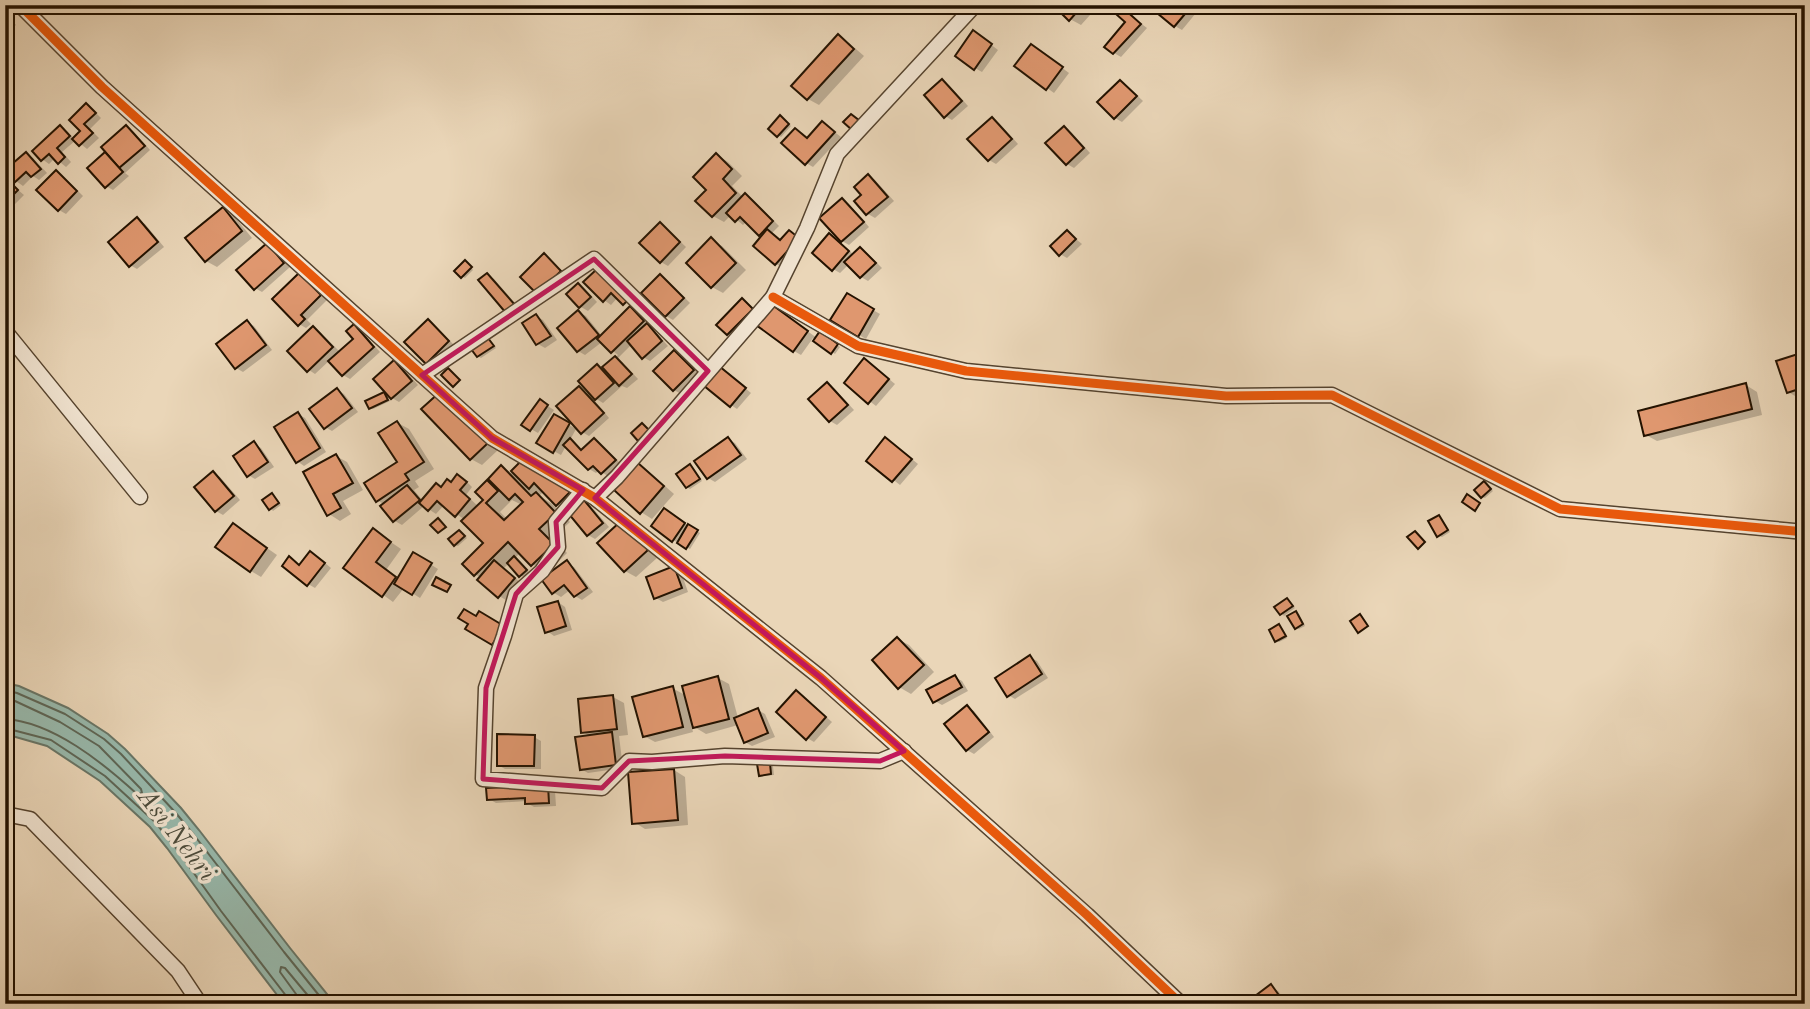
<svg xmlns="http://www.w3.org/2000/svg" width="1810" height="1009" viewBox="0 0 1810 1009" font-family="'Old Standard TT',serif">
<style>
.water{fill:#98b9ac;stroke:#697667;stroke-width:2}
.shadow{fill:#0003;fill-rule:evenodd}
.lines{fill:none;stroke-linecap:round;stroke-linejoin:round}
.shore{stroke:#5e6656;stroke-width:2}
.building{fill:#df976f;stroke:#231200;stroke-width:2}
.minor-casing{stroke:#55432e;stroke-width:17}
.minor{stroke:#f1e4d1;stroke-width:14}
.quiet{stroke:#00873e;stroke-width:7;stroke-dasharray:14 7;stroke-linecap:butt}
.cycleway-casing{stroke:#f1e4d1;stroke-width:13}
.cycleway{stroke:#e8590c;stroke-width:9}
.marked{fill:none;stroke:#c2185b;stroke-width:5;stroke-linejoin:round}
.labels{text-anchor:middle;dominant-baseline:central;stroke-width:7;stroke-linejoin:round;paint-order:stroke}
.water-label{font-size:26px;font-style:italic;fill:#4c4c3c;stroke:#f1e4d1}
</style>
<rect width="100%" height="100%" fill="#ead6b8"/>
<filter id="stains"><feTurbulence type="fractalNoise" baseFrequency=".00286" numOctaves="4"/><feColorMatrix values="0 0 0 0 .2 0 0 0 0 .09 0 0 0 0 .02 0 0 0 .5 -.17"/></filter>
<radialGradient id="worn" r=".72"><stop offset=".6" stop-color="#630" stop-opacity="0"/><stop offset="1" stop-color="#630" stop-opacity=".3"/></radialGradient>
<!-- water -->
<path class="water" d="M5 683 19 686 68 708 108 734 125 749 181 808 199 830 290 948 335 1004H284L216 915 167 848 150 827 100 781 47 746 5 734Z"/>
<!-- shadow -->
<g class="shadow">
<path d="M1061 5H1099L1081 25 1070 19 1065 9Z"/>
<path d="M1187 5 1196 13 1182 30 1175 26Z"/>
<path d="M1123 10 1147 28 1121 57 1114 53 1128 22Z"/>
<path d="M5 12 16 25 8 32 5 31Z"/>
<path d="M838 37 849 43 864 56 819 105 808 99 794 86Z"/>
<path d="M981 37 998 50 982 72 975 68Z"/>
<path d="M1038 50 1069 73 1054 93 1017 66Z"/>
<path d="M942 81 949 85 968 106 952 120 945 116Z"/>
<path d="M1120 82 1127 86 1143 101 1122 122 1115 118Z"/>
<path d="M86 106 93 110 101 118 90 129 99 138 87 149 76 140 62 152 71 162 66 167 55 158 49 164 42 159 60 127 67 131 74 139 82 131Z"/>
<path d="M783 119 791 126 781 137 770 128Z"/>
<path d="M992 119 999 123 1018 144 996 164 989 160 970 139Z"/>
<path d="M823 123 841 137 813 167 806 163 796 130 808 139Z"/>
<path d="M126 127 133 131 150 150 125 173 129 176 113 190 106 186 90 168 108 152Z"/>
<path d="M1064 128 1071 132 1090 153 1074 168 1067 164Z"/>
<path d="M26 154 33 158 47 173 39 180 33 176 23 186 16 181Z"/>
<path d="M717 155 728 162 742 176 732 186 743 197 745 195 752 199 779 226 771 234 781 241 796 236 783 268 776 264 764 236 747 221 743 225 731 215 724 222 713 216 709 190Z"/>
<path d="M56 172 63 176 83 196 66 214 59 210Z"/>
<path d="M868 176 875 180 894 201 875 218 868 214 863 195Z"/>
<path d="M5 179 24 195 13 206 9 203 5 206Z"/>
<path d="M842 200 849 204 869 227 849 245 842 241Z"/>
<path d="M223 209 234 216 252 238 217 267 206 261Z"/>
<path d="M138 220 145 224 164 247 137 269 130 265Z"/>
<path d="M660 225 667 229 686 247 668 266 661 262Z"/>
<path d="M1067 232 1082 244 1067 258 1060 254Z"/>
<path d="M830 236 838 240 854 255 860 249 867 253 882 268 868 281 861 277 849 264 840 273 833 269Z"/>
<path d="M711 240 722 246 746 270 723 293 712 287 688 263Z"/>
<path d="M274 249 290 267 262 292 255 288Z"/>
<path d="M544 256 551 260 567 276 539 293Z"/>
<path d="M468 264 473 270 465 278 462 276Z"/>
<path d="M597 271 633 305 631 307 618 297 611 305 604 300Z"/>
<path d="M487 275 494 279 521 310 515 315Z"/>
<path d="M660 276 667 280 690 303 673 320 666 316Z"/>
<path d="M306 279 327 300 307 320 311 324 306 328 299 324Z"/>
<path d="M578 285 585 289 597 302 588 311 581 307 569 294Z"/>
<path d="M847 295 880 314 866 339 833 320Z"/>
<path d="M742 300 749 304 759 314 735 338 728 334Z"/>
<path d="M630 308 637 312 668 346 650 361 643 357 632 344 617 359 622 362 638 379 627 388 622 386 603 403 590 395 609 418 589 436 582 432 579 388 592 396 598 366 603 369 618 355 602 342 585 355 578 351 579 312 586 316 602 336Z"/>
<path d="M778 310 817 338 820 333 840 347 835 354 813 338 801 355 794 351 758 325Z"/>
<path d="M536 316 543 320 557 340 545 348 538 344Z"/>
<path d="M247 322 254 326 272 350 243 372 236 368Z"/>
<path d="M428 322 435 326 455 346 434 367 427 363Z"/>
<path d="M354 327 361 331 380 352 350 379 343 375 330 360 315 374 309 370 313 328 320 332 340 352 355 339Z"/>
<path d="M488 340 496 348 481 358 478 356Z"/>
<path d="M674 352 681 356 700 375 681 394 674 390Z"/>
<path d="M1804 354 1805 393 1795 396 1788 392Z"/>
<path d="M394 362 401 366 418 385 399 402 392 398 375 379Z"/>
<path d="M872 365 895 384 876 406 846 383Z"/>
<path d="M726 372 751 393 737 409 731 405Z"/>
<path d="M827 384 834 388 854 410 837 425 830 421 810 399Z"/>
<path d="M1746 385 1757 392 1762 415 1657 441 1646 435Z"/>
<path d="M337 390 344 394 358 412 332 431 325 427Z"/>
<path d="M384 394 390 401 373 409 370 408Z"/>
<path d="M451 401 498 450 482 465 471 459 424 410Z"/>
<path d="M540 401 554 410 538 433 524 425Z"/>
<path d="M298 414 305 418 326 452 304 466 297 461Z"/>
<path d="M554 416 576 429 570 440 583 451 594 440 601 444 622 465 609 477 599 470 596 473 589 469 566 446 561 455 539 443Z"/>
<path d="M398 423 409 429 434 469 415 481 419 487 414 490 423 501 442 488 465 480 472 487 466 495 479 507 485 500 487 482 499 489 502 467 511 473 527 457 582 497 568 511 557 505 544 491 539 496 551 503 570 522 553 538 567 553 547 573 532 564 521 552 515 558 529 572 523 577 509 563 504 568 521 583 506 600 499 596 481 578 475 574 485 543 465 520 444 505 436 514 424 506 402 525 395 521 385 505 377 500 399 462ZM512 500 522 505 507 519 500 512Z"/>
<path d="M728 439 735 443 747 459 715 482 708 478Z"/>
<path d="M254 444 261 448 274 467 255 479 248 475Z"/>
<path d="M893 444 918 464 900 485 868 460Z"/>
<path d="M336 456 347 462 363 490 343 501 351 514 340 521 329 514Z"/>
<path d="M638 465 649 472 674 494 652 519 641 512Z"/>
<path d="M690 466 702 481 690 489 687 487Z"/>
<path d="M213 473 220 477 240 500 223 515 216 511Z"/>
<path d="M1487 485 1493 491 1485 498 1482 497Z"/>
<path d="M272 495 281 505 273 511 264 501Z"/>
<path d="M584 502 591 506 609 527 595 539 588 535Z"/>
<path d="M671 514 700 533 690 549 673 540Z"/>
<path d="M1439 517 1442 519 1450 532 1442 537 1439 536Z"/>
<path d="M621 523 658 557 636 577 625 571Z"/>
<path d="M234 525 277 555 261 577 251 571Z"/>
<path d="M373 530 401 549 386 570 398 579 414 554 438 569 420 598 404 588 393 602 345 567Z"/>
<path d="M460 532 467 538 458 546 455 545Z"/>
<path d="M318 557 331 568 315 588 308 584 296 563 301 566Z"/>
<path d="M567 563 574 567 593 592 582 600 575 596 570 590 561 597 554 593Z"/>
<path d="M674 568 681 572 688 592 663 602 656 598Z"/>
<path d="M1287 600 1295 608 1284 616 1277 608Z"/>
<path d="M558 602 565 607 572 630 554 636 547 631Z"/>
<path d="M1296 613 1299 614 1305 626 1299 629 1296 628Z"/>
<path d="M1279 626 1282 628 1287 638 1279 642 1277 641Z"/>
<path d="M898 639 909 645 934 672 911 694 899 687Z"/>
<path d="M1030 657 1037 661 1048 678 1015 699 1008 695Z"/>
<path d="M955 677 962 681 968 691 942 705 935 701Z"/>
<path d="M718 678 729 684 738 718 758 710 765 714 775 737 752 746 745 742 738 725 706 734 691 725 693 732 655 742 644 736 672 688 687 696Z"/>
<path d="M613 697 624 703 628 735 619 736 623 768 588 773 581 769 591 737 583 732Z"/>
<path d="M803 697 832 722 814 742 807 738Z"/>
<path d="M967 707 974 711 994 737 974 754 967 750Z"/>
<path d="M534 737 541 741V769H505L498 765Z"/>
<path d="M770 765 773 766 774 775 763 776 761 774Z"/>
<path d="M674 770 685 777 688 825 645 829 634 822Z"/>
<path d="M548 787 555 791 556 806 534 807 527 803V801L496 803 489 799Z"/>
<path d="M1271 987 1278 991 1288 1004H1250Z"/>
</g>
<g class="lines">
<!-- shore -->
<g class="shore">
<path d="M5 690 17 693 65 714 104 739 121 754 175 812 194 835 284 952 326 1004"/>
<path d="M5 699 15 701 60 722 99 746 141 789 142 793 137 794C103 763 53 722 5 719"/>
<path d="M5 728 51 740 105 776 155 822 173 844 221 911 287 997 289 1004"/>
<path d="M298 1004 296 994 280 972 281 967 285 968 315 1004"/>
</g>
</g>
<!-- building -->
<g class="building">
<path d="M1058 5H1083L1069 21 1060 12 1062 9Z"/>
<path d="M1153 5H1187L1190 8 1174 27 1151 8Z"/>
<path d="M1123 8 1141 24 1113 54 1104 47 1125 22 1117 15Z"/>
<path d="M973 30 992 44 974 70 955 56Z"/>
<path d="M838 34 854 49 807 100 791 86Z"/>
<path d="M1031 44 1063 67 1046 90 1014 66Z"/>
<path d="M942 79 962 101 944 118 924 95Z"/>
<path d="M1120 80 1137 96 1114 119 1097 102Z"/>
<path d="M86 103 96 113 84 124 93 133 79 146 72 139 80 131 69 120Z"/>
<path d="M851 114 860 121 852 130 843 122Z"/>
<path d="M780 115 789 124 777 137 768 129Z"/>
<path d="M992 117 1012 139 988 161 967 139Z"/>
<path d="M822 121 835 132 805 165 781 143 795 128 807 138Z"/>
<path d="M60 125 70 136 57 148 65 157 58 164 49 154 41 161 32 151Z"/>
<path d="M126 125 145 146 119 168 101 147Z"/>
<path d="M1064 126 1084 148 1066 165 1045 143Z"/>
<path d="M26 152 41 169 31 177 26 172 14 183 5 172V170Z"/>
<path d="M105 152 123 172 105 188 87 168Z"/>
<path d="M716 153 732 169 723 179 736 193 712 217 695 201 706 190 693 177Z"/>
<path d="M56 170 77 191 58 211 36 190Z"/>
<path d="M868 174 888 197 866 215 854 201 861 195 854 187Z"/>
<path d="M5 177 18 190 5 203Z"/>
<path d="M745 193 773 221 759 236 740 217 735 222 726 213Z"/>
<path d="M842 198 864 222 841 242 819 218Z"/>
<path d="M223 207 242 231 205 262 185 238Z"/>
<path d="M137 217 158 242 129 267 108 242Z"/>
<path d="M660 222 680 242 660 263 639 243Z"/>
<path d="M767 229 780 240 789 230 799 238 775 265 753 246Z"/>
<path d="M1067 230 1076 239 1059 256 1050 246Z"/>
<path d="M829 233 849 251 832 271 812 253Z"/>
<path d="M711 237 736 263 711 288 686 263Z"/>
<path d="M267 243 284 263 254 290 236 270Z"/>
<path d="M860 247 876 263 860 278 844 262Z"/>
<path d="M544 253 561 271 537 294 520 277Z"/>
<path d="M465 260 472 267 461 278 454 271Z"/>
<path d="M597 269 628 300 623 305 611 293 603 302 583 282Z"/>
<path d="M299 273 321 295 301 315 305 319 298 326 272 299Z"/>
<path d="M487 273 515 305 506 313 478 280Z"/>
<path d="M660 274 684 298 665 317 641 293Z"/>
<path d="M578 283 591 297 579 308 566 294Z"/>
<path d="M847 293 874 309 858 337 830 320Z"/>
<path d="M742 298 753 309 727 335 716 325Z"/>
<path d="M771 304 808 331 793 352 756 325Z"/>
<path d="M630 306 644 321 611 353 597 339Z"/>
<path d="M578 310 599 335 577 352 557 328Z"/>
<path d="M536 314 551 336 536 345 522 323Z"/>
<path d="M428 319 449 341 426 364 404 342Z"/>
<path d="M247 320 266 345 235 369 216 344Z"/>
<path d="M647 323 662 341 642 359 627 341Z"/>
<path d="M354 324 374 347 342 376 328 361 353 339 346 331Z"/>
<path d="M313 326 333 347 307 372 287 351Z"/>
<path d="M820 331 838 344 831 354 813 341Z"/>
<path d="M488 338 494 346 477 357 471 349Z"/>
<path d="M674 350 694 370 673 391 653 371Z"/>
<path d="M1804 352 1805 387 1787 393 1776 361Z"/>
<path d="M615 356 632 374 619 386 602 367Z"/>
<path d="M864 358 889 379 868 404 844 383Z"/>
<path d="M394 360 412 381 391 399 373 379Z"/>
<path d="M597 364 614 383 595 400 578 381Z"/>
<path d="M719 366 746 388 730 407 703 385Z"/>
<path d="M448 368 460 380 453 387 441 375Z"/>
<path d="M827 382 848 405 829 422 808 399Z"/>
<path d="M1746 383 1752 409 1644 436 1638 411Z"/>
<path d="M579 386 604 413 581 434 556 406Z"/>
<path d="M337 388 352 408 324 429 309 409Z"/>
<path d="M384 392 388 400 369 409 365 401Z"/>
<path d="M440 392 488 443 470 460 421 409Z"/>
<path d="M540 399 548 405 530 431 521 425Z"/>
<path d="M298 412 320 448 296 463 274 427Z"/>
<path d="M554 414 570 423 553 453 536 443Z"/>
<path d="M397 421 424 462 405 474 409 480 376 502 364 483 397 462 378 433Z"/>
<path d="M642 423 649 430 638 441 631 433Z"/>
<path d="M728 437 741 455 707 479 694 461Z"/>
<path d="M885 437 912 459 892 482 866 461Z"/>
<path d="M570 438 581 450 594 438 616 460 601 474 593 466 588 470 563 445Z"/>
<path d="M254 441 268 462 247 477 233 456Z"/>
<path d="M336 454 353 483 333 494 341 508 327 516 303 472Z"/>
<path d="M527 455 572 490 556 506 534 483 529 489 511 471Z"/>
<path d="M638 463 664 486 640 514 614 490Z"/>
<path d="M690 464 700 479 686 488 676 474Z"/>
<path d="M501 465 531 496 536 492 556 513 539 529 554 544 531 566 508 542 474 576 462 564 483 543 461 521 483 500 475 492 487 480 498 491 486 503 504 520 523 502 515 494 509 500 488 479Z"/>
<path d="M213 471 234 496 215 512 194 487Z"/>
<path d="M457 474 467 482 460 490 470 499 455 517 437 501 428 511 419 503 436 483 441 487 447 479 451 482Z"/>
<path d="M1484 481 1491 489 1481 498 1474 490Z"/>
<path d="M407 485 420 500 393 522 380 506Z"/>
<path d="M272 493 279 503 269 510 262 500Z"/>
<path d="M1467 494 1480 503 1475 511 1462 502Z"/>
<path d="M584 500 603 523 587 536 568 513Z"/>
<path d="M664 508 685 523 672 542 651 526Z"/>
<path d="M1439 515 1448 530 1437 537 1428 521Z"/>
<path d="M438 518 446 527 438 533 430 525Z"/>
<path d="M621 521 648 550 624 572 597 543Z"/>
<path d="M233 523 267 548 250 572 215 547Z"/>
<path d="M688 524 698 530 686 549 677 543Z"/>
<path d="M373 528 391 542 376 562 396 577 382 597 343 568Z"/>
<path d="M459 530 465 536 454 546 448 539Z"/>
<path d="M1415 531 1425 542 1418 549 1407 537Z"/>
<path d="M310 551 325 563 307 586 282 566 289 556 299 565Z"/>
<path d="M413 552 432 563 412 595 394 584Z"/>
<path d="M514 556 527 570 519 577 507 563Z"/>
<path d="M494 560 515 578 498 598 477 580Z"/>
<path d="M567 560 587 588 574 597 564 585 552 594 541 579Z"/>
<path d="M674 566 682 588 654 599 646 577Z"/>
<path d="M436 577 451 585 447 592 432 585Z"/>
<path d="M1287 598 1293 606 1280 615 1274 607Z"/>
<path d="M558 601 566 626 545 633 537 607Z"/>
<path d="M464 609 476 616 479 611 504 626 492 645 465 629 468 624 458 618Z"/>
<path d="M1296 611 1303 624 1295 629 1287 616Z"/>
<path d="M1360 614 1368 626 1358 633 1350 621Z"/>
<path d="M1279 624 1286 636 1275 642 1269 630Z"/>
<path d="M897 637 924 665 898 689 872 660Z"/>
<path d="M1030 655 1042 674 1007 697 995 678Z"/>
<path d="M955 675 962 687 933 703 926 690Z"/>
<path d="M718 676 729 719 693 728 682 686Z"/>
<path d="M673 686 683 727 643 737 632 697Z"/>
<path d="M796 690 826 717 806 740 776 712Z"/>
<path d="M613 695 617 729 581 733 578 699Z"/>
<path d="M967 705 989 732 966 751 944 724Z"/>
<path d="M758 708 768 733 744 743 734 718Z"/>
<path d="M612 732 616 765 580 770 575 737Z"/>
<path d="M497 734 535 735 534 766H497Z"/>
<path d="M770 763 771 774 759 776 757 764Z"/>
<path d="M674 769 678 820 632 824 628 772Z"/>
<path d="M548 785 549 803 525 804V798L487 800 486 788Z"/>
<path d="M1271 984 1283 1001 1279 1004H1248L1247 1002Z"/>
</g>
<g class="lines">
<defs>
<g id="minor">
<path d="M20 5 102 87 492 438 595 498 821 678 1087 915 1181 1004"/>
<path d="M773 297 858 346 966 371 1226 396 1332 395 1560 509 1805 532"/>
<path d="M5 331 140 497"/>
<path d="M422 375 594 259 708 371"/>
<path d="M583 490 556 522 558 547 542 571 516 594 504 636 486 688 483 779 602 788 629 761 652 762 725 756 880 761 904 751"/>
<path d="M595 498 617 477 773 297 807 228 837 154 975 5"/>
<path d="M5 814 30 819 178 971 200 1004"/>
</g>
</defs>
<!-- minor casing -->
<use href="#minor" class="minor-casing"/>
<!-- minor -->
<use href="#minor" class="minor"/>
<!-- quiet -->
<path class="quiet" d="M966 5 969 11"/>
<defs>
<g id="cycleway">
<path d="M20 5 102 87 492 438 595 498 821 678 1087 915 1181 1004"/>
<path d="M773 297 858 346 966 371 1226 396 1332 395 1560 509 1805 532"/>
</g>
</defs>
<!-- cycleway casing -->
<use href="#cycleway" class="cycleway-casing"/>
<!-- cycleway -->
<use href="#cycleway" class="cycleway"/>
</g>
<!-- marked area -->
<path class="marked" d="M594 259 708 371 595 498 821 678 904 751 880 761 725 756 629 761 602 788 483 779 486 688 516 594 558 547 556 522 583 490 492 438 422 375Z"/>
<g class="labels">
<!-- water labels -->
<g class="water-label">
<text transform="translate(176 835) rotate(52)">Asi Nehri</text>
</g>
</g>
<!-- margin -->
<rect width="1810" height="1009" fill="none" stroke="#ead6b8" stroke-width="28"/>
<rect x="7" y="7" width="1796" height="995" fill="none" stroke="#231200" stroke-width="3.5"/>
<rect x="14" y="14" width="1782" height="981" fill="none" stroke="#231200" stroke-width="2"/>
<rect width="100%" height="100%" filter="url(#stains)"/>
<rect width="100%" height="100%" fill="url(#worn)"/>
</svg>
